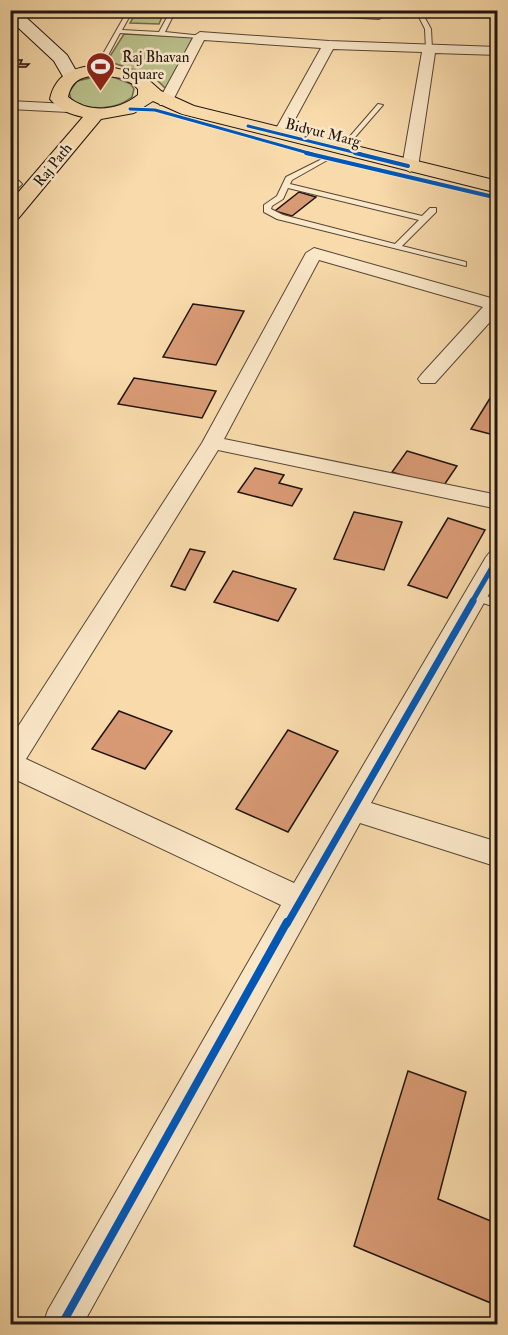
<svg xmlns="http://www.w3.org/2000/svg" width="508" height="1335" viewBox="0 0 508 1335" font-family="'IM FELL Double Pica',serif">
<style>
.green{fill:#bac08b;stroke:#6d6a4c;stroke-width:1.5}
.building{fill:#d89a74;stroke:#20150e;stroke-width:1.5}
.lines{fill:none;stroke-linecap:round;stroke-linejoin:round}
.lane-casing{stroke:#564635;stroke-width:2}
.street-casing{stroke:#564635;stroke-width:2}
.secondary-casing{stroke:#20150e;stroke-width:2}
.primary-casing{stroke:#20150e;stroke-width:2}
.lane{fill:#fae7c8;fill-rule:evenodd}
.street{fill:#fae7c8;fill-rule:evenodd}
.secondary{fill:#fae7c8;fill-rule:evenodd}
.primary{fill:#f8daab;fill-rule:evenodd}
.cycleway-far4-casing{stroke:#fae7c8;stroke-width:5}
.cycleway-far3-casing{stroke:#fae7c8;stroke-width:6}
.cycleway-far2-casing{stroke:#fae7c8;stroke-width:8}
.cycleway-far1-casing{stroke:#fae7c8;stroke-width:10}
.cycleway-casing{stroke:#fae7c8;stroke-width:12}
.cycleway-far4{stroke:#0057b8;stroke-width:3}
.cycleway-far3{stroke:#0057b8;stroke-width:4}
.cycleway-far2{stroke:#0057b8;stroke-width:5}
.cycleway-far1{stroke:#0057b8;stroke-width:7}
.cycleway{stroke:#0057b8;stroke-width:8}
.labels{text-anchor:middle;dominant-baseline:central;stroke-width:5;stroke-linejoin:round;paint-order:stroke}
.far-poi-label{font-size:15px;fill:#20150e;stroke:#fae7c8;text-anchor:start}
.far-street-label{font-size:15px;fill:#20150e;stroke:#fae7c8}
</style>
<rect width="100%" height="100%" fill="#f8daab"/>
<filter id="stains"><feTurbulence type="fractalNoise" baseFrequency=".00333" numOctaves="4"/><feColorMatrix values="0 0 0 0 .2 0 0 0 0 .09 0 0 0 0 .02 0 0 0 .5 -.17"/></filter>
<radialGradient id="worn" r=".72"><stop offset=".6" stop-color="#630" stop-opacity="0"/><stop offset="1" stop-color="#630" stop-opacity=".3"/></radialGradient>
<!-- green -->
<g class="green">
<path d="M165 10 159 24 130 23 137 11Z"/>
<path d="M124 34 193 37 167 90 153 76 107 61Z"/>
<path d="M99 76H111L131 84 134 89 132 97C116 110 87 112 71 99L69 92 77 81Z"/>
</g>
<!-- building -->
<g class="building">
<path d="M10 60H22L20 64H29L26 67H17L14 70H10Z"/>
<path d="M299 192 316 197 292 216 275 211Z"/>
<path d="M193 304 244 311 216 365 163 357Z"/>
<path d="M134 378 216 391 202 418 118 404Z"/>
<path d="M492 395 498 397V436L471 429Z"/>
<path d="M407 451 457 466 442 488 392 472Z"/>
<path d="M255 468 284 475 279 483 302 489 292 506 238 492Z"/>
<path d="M354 512 402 522 384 570 334 559Z"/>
<path d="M448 518 485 530 447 598 408 585Z"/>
<path d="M190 549 205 552 185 590 171 586Z"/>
<path d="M233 571 296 589 278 621 214 602Z"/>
<path d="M119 711 172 731 145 769 92 749Z"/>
<path d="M288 730 338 751 288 832 236 809Z"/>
<path d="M408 1071 466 1092 438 1199 498 1224V1306L354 1246Z"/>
</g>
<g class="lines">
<defs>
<g id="lane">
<path d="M128 10H133L122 30 159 32 171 10H176L165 32 203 36 200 38 120 33 105 61 104 70 99 71V61Z"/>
<path d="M227 10H275L379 15 382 17 379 19Z"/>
<path d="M430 10H437L425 18 431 29 432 49 429 51 426 49 425 29 419 17Z"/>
<path d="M378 104 383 105 343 151H339V149Z"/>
<path d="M326 157 331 158 292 180 290 184 422 216 430 208H436V212L402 246 466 262V266L277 219 264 212V205L277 196 286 177ZM288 188 419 220 395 244 283 215 271 209 272 206 283 199Z"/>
<path d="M475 592 498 600V608L471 599 469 596Z"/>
</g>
<g id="street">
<path d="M200 32 329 41 498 47V55L435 53 418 167 410 172 402 167 422 52 333 49 287 134 280 138 273 134 321 48 204 40 172 102 170 105H160L158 102 194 36Z"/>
<path d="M10 101 68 104 75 108 68 112 10 109Z"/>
<path d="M10 179 19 181 22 184 19 187 10 189Z"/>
<path d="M314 248 498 300V313L435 383H421L418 379 421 375 483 307 319 260 224 439 498 495V509L218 450 26 759 294 883 486 557 490 552 498 549V578L371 803 498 842V867L360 823 83 1324H43L48 1310 281 905 10 777V739L202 443 306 253Z"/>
</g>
<path id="secondary" d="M10 10H18L67 55 79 76 77 80H65L54 61 10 20Z"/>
<path id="primary" d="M102 65 143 75 161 91 194 106 498 181V193L182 114 153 101 134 113 101 119 17 220 10 222V202L83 117C70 114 59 110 50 99 56 72 77 66 102 65ZM102 75 121 78 133 84 138 89V95C118 111 89 114 68 97 72 78 84 76 102 75Z"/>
</defs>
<!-- lane casing -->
<use href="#lane" class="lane-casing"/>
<!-- street casing -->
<use href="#street" class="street-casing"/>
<!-- secondary casing -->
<use href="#secondary" class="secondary-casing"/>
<!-- primary casing -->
<use href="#primary" class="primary-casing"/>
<!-- lane -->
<use href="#lane" class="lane"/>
<!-- street -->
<use href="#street" class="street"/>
<!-- secondary -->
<use href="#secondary" class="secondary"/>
<!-- primary -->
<use href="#primary" class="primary"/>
<defs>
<g id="cycleway-far4">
<path d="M130 109 155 110 312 154"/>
<path d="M248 126 361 154"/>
</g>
<g id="cycleway-far3">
<path d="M306 153 498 198"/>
<path d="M355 153 408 166"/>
</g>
<path id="cycleway-far2" d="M472 602 498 557"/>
<path id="cycleway-far1" d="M287 924 473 601"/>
<path id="cycleway" d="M62 1324 287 922"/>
</defs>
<!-- cycleway-far4 casing -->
<use href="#cycleway-far4" class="cycleway-far4-casing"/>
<!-- cycleway-far3 casing -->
<use href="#cycleway-far3" class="cycleway-far3-casing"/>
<!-- cycleway-far2 casing -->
<use href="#cycleway-far2" class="cycleway-far2-casing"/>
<!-- cycleway-far1 casing -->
<use href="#cycleway-far1" class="cycleway-far1-casing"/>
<!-- cycleway casing -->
<use href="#cycleway" class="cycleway-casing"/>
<!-- cycleway-far4 -->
<use href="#cycleway-far4" class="cycleway-far4"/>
<!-- cycleway-far3 -->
<use href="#cycleway-far3" class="cycleway-far3"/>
<!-- cycleway-far2 -->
<use href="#cycleway-far2" class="cycleway-far2"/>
<!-- cycleway-far1 -->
<use href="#cycleway-far1" class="cycleway-far1"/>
<!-- cycleway -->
<use href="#cycleway" class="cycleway"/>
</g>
<!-- icons -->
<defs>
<symbol id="stadium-pin" viewBox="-11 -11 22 30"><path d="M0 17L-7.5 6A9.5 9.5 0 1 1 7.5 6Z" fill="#8f2418" stroke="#fae7c8"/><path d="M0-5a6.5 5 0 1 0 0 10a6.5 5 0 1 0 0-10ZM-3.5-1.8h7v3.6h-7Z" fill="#fff"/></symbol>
</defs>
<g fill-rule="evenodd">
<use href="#stadium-pin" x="84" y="50" width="33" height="45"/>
</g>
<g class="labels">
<!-- far-poi labels -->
<g class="far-poi-label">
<text x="122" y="57">Raj Bhavan<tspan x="122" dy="17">Square</tspan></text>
</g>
<!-- far-street labels -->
<g class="far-street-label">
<text transform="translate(323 133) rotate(14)">Bidyut Marg</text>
<text transform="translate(53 165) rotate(-51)">Raj Path</text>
</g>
</g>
<!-- margin -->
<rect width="508" height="1335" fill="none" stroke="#f8daab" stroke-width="36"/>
<rect x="12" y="12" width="484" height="1311" fill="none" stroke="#20150e" stroke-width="3"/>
<rect x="18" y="18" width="472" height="1299" fill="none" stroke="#20150e" stroke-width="1.5"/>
<rect width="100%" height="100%" filter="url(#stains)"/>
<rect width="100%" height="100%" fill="url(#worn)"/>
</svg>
